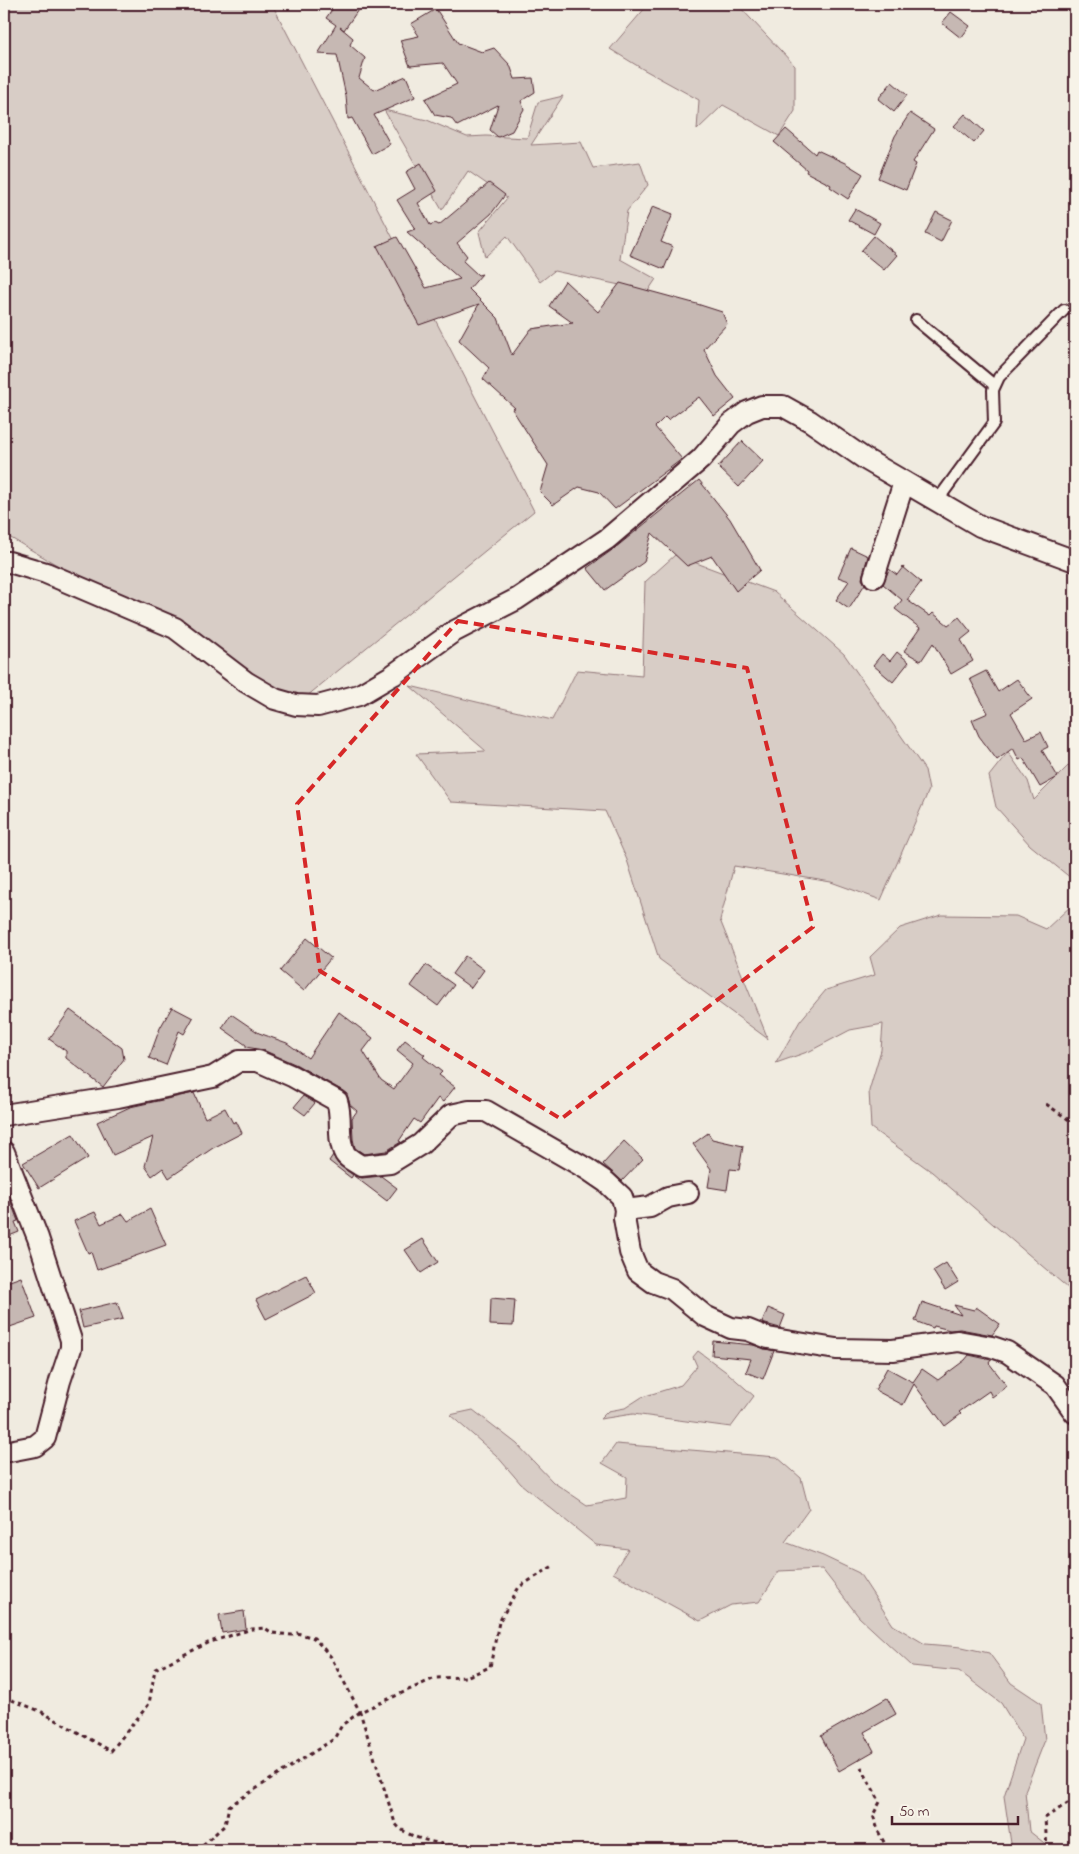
<svg xmlns="http://www.w3.org/2000/svg" width="1079" height="1854" viewBox="0 0 1079 1854" font-family="'Indie Flower',sans-serif">
<style>
.green{fill:#d8cdc6;stroke:#917678}
.building{fill:#c6b8b3;stroke:#4a1f2b}
.lines{fill:none;stroke-linecap:round;stroke-linejoin:round}
.lane-casing{stroke:#4a1f2b;stroke-width:14}
.street-casing{stroke:#4a1f2b;stroke-width:24}
.path{stroke:#4a1f2b;stroke-width:3;stroke-dasharray:4 4;stroke-linecap:butt}
.lane{stroke:#f7f3e8;stroke-width:10}
.street{stroke:#f7f3e8;stroke-width:20}
.marked{fill:none;stroke:#d62828;stroke-width:4;stroke-dasharray:10 6;stroke-linejoin:round}
</style>
<rect width="100%" height="100%" fill="#f0ebe0"/>
<filter id="ink" filterUnits="userSpaceOnUse"><feTurbulence type="fractalNoise" baseFrequency=".02" numOctaves="2"/><feDisplacementMap in="SourceGraphic" scale="10" xChannelSelector="R" yChannelSelector="G"/><feConvolveMatrix kernelMatrix="1 2 1 2 8 2 1 2 1" color-interpolation-filters="sRGB"/></filter>
<g filter="url(#ink)">
<!-- green -->
<g class="green">
<path d="M4 4H272L534 511 296 705 4 534Z"/>
<path d="M644 4H737L795 66V111L779 136 723 105 697 130 699 100 641 68 610 49 646 7Z"/>
<path d="M563 96 531 145 581 142 593 168 640 162 648 185 627 211 620 259 656 279 648 291 554 271 540 282 507 236 485 257 479 232 507 198 468 171 442 210 384 110 427 120 467 137 486 136 527 138 538 102Z"/>
<path d="M675 555 774 592 844 654 925 770 929 790 881 900 831 882 734 866 720 920 768 1039 659 959 627 860 605 811 451 802 416 754 486 751 410 686 552 720 577 670 642 676 645 582Z"/>
<path d="M1008 752 1028 781 1034 800 1075 759V1294L932 1172 871 1128 869 1091 881 1050 883 1024 850 1030 810 1051 776 1063 800 1021 826 990 875 975 870 957 900 928 941 915 1016 916 1046 929 1072 905V879L1030 845 996 807 989 776Z"/>
<path d="M698 1351 729 1374 754 1396 731 1427 633 1414 600 1419 608 1411 625 1408 642 1397 681 1385 697 1366 693 1357Z"/>
<path d="M473 1410 517 1444 553 1482 587 1505 626 1498 627 1477 602 1463 616 1444 777 1457 801 1478 809 1509 785 1542 823 1556 859 1573 893 1625 925 1644 962 1647 989 1653 1011 1683 1041 1703 1045 1740 1025 1791 1029 1831 1048 1846 1047 1850H1012L1004 1796 1023 1739 1001 1703 959 1671 912 1666 859 1617 822 1569 779 1571 759 1602 731 1605 700 1621 613 1573 628 1549 596 1545 521 1484 496 1455 450 1415Z"/>
</g>
<!-- building -->
<g class="building">
<path d="M336 4H349L358 10 344 30 340 27 353 38 350 45 365 58 359 78 374 90 406 76 415 97 374 115 390 144 372 154 352 118 348 119 346 96 337 55 318 54 336 25 326 18Z"/>
<path d="M436 9 458 43 482 52 494 48 510 65 515 79 533 78 535 92 521 101 524 109 512 131 498 137 490 130 498 105 457 126 451 118 435 115 425 99 457 84 443 63 410 66 400 40 419 36 411 24Z"/>
<path d="M951 12 970 26 961 38 942 23Z"/>
<path d="M892 82 907 95 894 112 878 99Z"/>
<path d="M910 113 934 129 913 162 916 164 906 190 878 178 895 136Z"/>
<path d="M965 114 984 131 974 143 954 126Z"/>
<path d="M786 129 815 154 817 150 845 163 863 174 848 199 830 187 831 185 806 172 807 170 774 142Z"/>
<path d="M421 163 437 191 418 203 430 225 435 223 439 225 489 183 505 195 491 214 457 243 467 256 463 261 478 275 482 274 469 289 498 318 512 355 531 329 573 323 549 306 565 281 598 312 620 283 697 304 722 312 727 324 704 349 717 376 735 399 714 416 699 397 668 420 665 417 655 427 682 459 615 509 599 492 579 487 553 505 540 492 548 465 512 409 515 408 483 379 489 368 459 340 479 304 419 325 377 246 397 237 426 288 460 279 407 232 415 229 397 200 415 189 406 172Z"/>
<path d="M653 206 673 214 661 242 673 247 664 269 630 255Z"/>
<path d="M855 209 880 223 874 234 848 220Z"/>
<path d="M936 212 952 220 941 242 925 234Z"/>
<path d="M874 236 897 255 884 270 861 251Z"/>
<path d="M742 441 763 461 739 487 718 467Z"/>
<path d="M699 480 730 519 760 570 736 591 712 556 687 566 652 533 644 562 605 590 587 568 615 548Z"/>
<path d="M851 548 868 556 863 574 862 579 865 584 849 609 836 600 849 581 838 577Z"/>
<path d="M903 567 921 582 907 600 930 616 933 613 948 625 959 617 971 632 961 640 973 661 951 674 933 643 921 661 904 651 920 628 895 609 902 600 883 584 889 569 897 575Z"/>
<path d="M897 652 909 662 893 682 873 665 882 654 890 661Z"/>
<path d="M986 671 998 692 1017 679 1032 699 1011 713 1026 739 1041 732 1048 747 1042 750 1058 777 1040 787 1023 758 1019 760 1013 748 997 760 979 736 972 720 988 713 970 679Z"/>
<path d="M307 938 331 958 304 991 280 971Z"/>
<path d="M465 956 484 970 471 988 452 974Z"/>
<path d="M426 965 454 985 438 1006 411 986Z"/>
<path d="M172 1007 193 1018 184 1034 179 1031 166 1065 149 1058 160 1028Z"/>
<path d="M70 1010 122 1048 124 1059 103 1087 66 1058V1051L49 1039Z"/>
<path d="M339 1012 373 1038 363 1051 381 1080 394 1089 413 1063 397 1050 405 1040 425 1055 423 1057 442 1072 439 1075 455 1087 443 1102 438 1098 420 1123 414 1119 399 1141 401 1142 386 1151 364 1154 355 1148 353 1139 352 1118 357 1111 350 1105 347 1094 343 1091 297 1065 263 1050 246 1047V1045L222 1028 231 1014 259 1033 287 1043 308 1058Z"/>
<path d="M194 1093 205 1118 225 1108 233 1123 236 1121 242 1133 213 1148 169 1178 163 1168 152 1176 145 1166 153 1137 113 1155 97 1122 130 1107Z"/>
<path d="M303 1096 315 1103 305 1115 294 1107Z"/>
<path d="M708 1133 712 1139 743 1146 739 1170 730 1169 727 1190 708 1187 711 1169 693 1144Z"/>
<path d="M73 1134 88 1158 39 1188 23 1163Z"/>
<path d="M624 1141 643 1159 622 1181 603 1164Z"/>
<path d="M333 1155 338 1164 353 1175 351 1178 329 1161Z"/>
<path d="M354 1176 362 1178 381 1176 397 1188 387 1201Z"/>
<path d="M4 1184 18 1221 15 1222 19 1232 4 1238Z"/>
<path d="M150 1209 166 1245 97 1270 91 1252 88 1253 74 1221 95 1212 101 1224 123 1214 128 1221Z"/>
<path d="M423 1239 438 1262 421 1273 405 1250Z"/>
<path d="M946 1263 958 1282 945 1290 933 1271Z"/>
<path d="M306 1275 316 1293 266 1319 256 1300Z"/>
<path d="M21 1277 36 1318 4 1329V1283Z"/>
<path d="M491 1298 515 1300 513 1326 490 1325Z"/>
<path d="M117 1302 123 1319 83 1328 79 1311Z"/>
<path d="M922 1302 961 1315 954 1305 974 1310 976 1307 1000 1324 992 1335 960 1329 950 1330 934 1326 933 1328 915 1321Z"/>
<path d="M768 1308 785 1315 780 1328 762 1323Z"/>
<path d="M713 1341 753 1345 774 1351 763 1379 746 1372 751 1359 712 1355Z"/>
<path d="M969 1355 991 1360 989 1363 1007 1386 992 1397 989 1391 959 1412 961 1414 945 1426 914 1384 903 1405 875 1390 887 1368 913 1382 922 1369 938 1380 965 1360Z"/>
<path d="M244 1611 246 1629 222 1633 219 1615Z"/>
<path d="M887 1698 896 1714 864 1732 874 1751 839 1771 821 1736Z"/>
</g>
<g class="lines">
<defs>
<g id="lane">
<path d="M916 320 994 385"/>
<path d="M937 501 994 423 993 390 999 377 1064 310"/>
</g>
<g id="street">
<path d="M4 562H9L46 573 175 628 246 682 275 699 296 705 318 706 359 695 393 675 453 632 517 599 607 539 701 459 731 424 747 412 762 406H783L810 421 865 459 980 526 1075 561"/>
<path d="M874 577 904 482"/>
<path d="M4 1115 118 1097 213 1077 239 1061H258L292 1076 337 1101C343 1118 336 1138 345 1154 348 1159 357 1163 361 1166L390 1163 421 1144 451 1115 469 1111H486L587 1169 606 1182 622 1197 625 1210 624 1218 630 1252 638 1271 653 1282 672 1289 705 1316 731 1328 748 1330 768 1338 836 1349 893 1350 958 1341 992 1347 1007 1352 1055 1385 1075 1413"/>
<path d="M4 1152 38 1238 71 1340V1348L60 1381 45 1438 35 1446 4 1452"/>
<path d="M625 1210 650 1207 668 1197 688 1193"/>
</g>
</defs>
<!-- lane casing -->
<use href="#lane" class="lane-casing"/>
<!-- street casing -->
<use href="#street" class="street-casing"/>
<!-- path -->
<g class="path">
<path d="M1046 1104 1075 1124"/>
<path d="M4 1697 40 1711 111 1751 149 1704 155 1669 210 1642 252 1629 265 1628 272 1633 292 1635 297 1633 314 1638 331 1657 360 1712 395 1823C409 1843 459 1846 483 1850"/>
<path d="M861 1767 880 1802 873 1815 879 1833 885 1844 881 1850"/>
<path d="M197 1850 225 1825 229 1806 334 1739 342 1725 360 1712 435 1678 466 1677 490 1667 499 1622 519 1587 553 1566"/>
<path d="M829 1850 837 1849 847 1850"/>
<path d="M1047 1850 1045 1818 1075 1798"/>
</g>
<!-- lane -->
<use href="#lane" class="lane"/>
<!-- street -->
<use href="#street" class="street"/>
</g>
</g>
<!-- marked area -->
<path class="marked" d="M458 621 747 668 813 927 561 1119 320 971 297 804Z"/>
<!-- margin -->
<rect width="1079" height="1854" fill="none" stroke="#f7f3e8" stroke-width="20"/>
<rect x="10" y="10" width="1059" height="1834" fill="none" stroke="#4a1f2b" stroke-width="2" filter="url(#ink)"/>
<!-- scale -->
<path d="M892 1816v8h126v-8" fill="none" stroke="#4a1f2b" stroke-width="2.5"/>
<text x="899" y="1816" font-size="15" fill="#4a1f2b" stroke="#f7f3e8" stroke-width="4" paint-order="stroke">50 m</text>
</svg>
